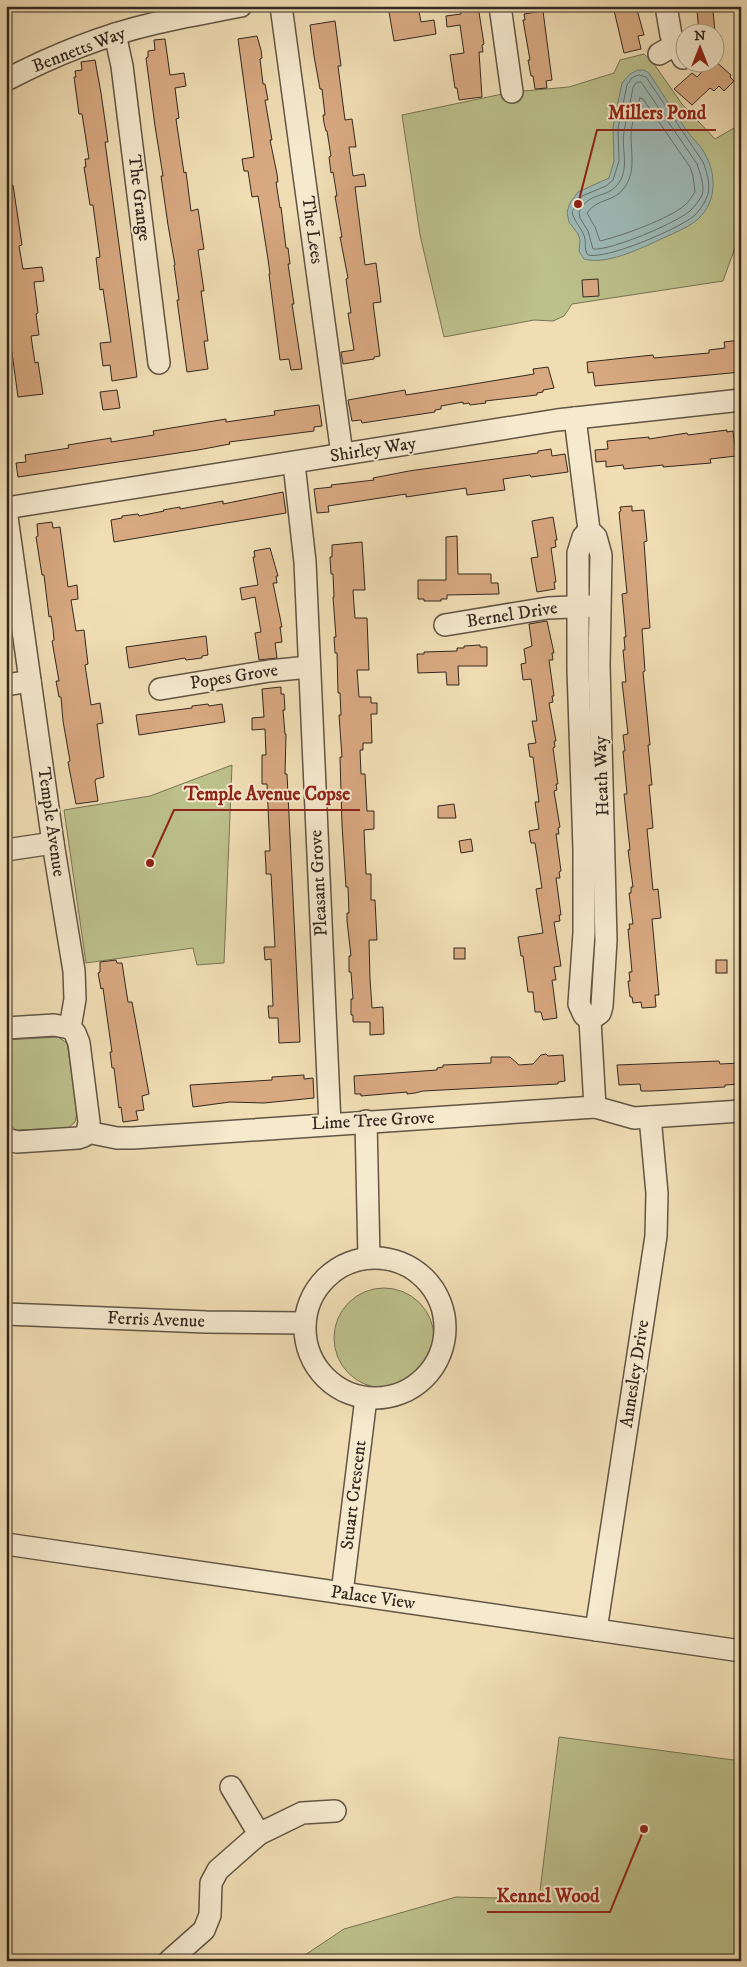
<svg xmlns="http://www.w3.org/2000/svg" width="747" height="1967" viewBox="0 0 747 1967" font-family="'IM FELL DW Pica',serif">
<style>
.green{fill:#bcc08b;stroke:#777455}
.water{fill:#9ebab7;stroke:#73807a}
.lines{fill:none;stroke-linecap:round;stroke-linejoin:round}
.shore{stroke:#68716b;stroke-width:1}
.building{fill:#d8a881;stroke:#32281f}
.minor-casing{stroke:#625544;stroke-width:24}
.minor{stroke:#f5e9ce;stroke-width:21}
.labels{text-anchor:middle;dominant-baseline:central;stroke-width:4;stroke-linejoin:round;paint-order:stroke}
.street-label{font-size:18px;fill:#32281f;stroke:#f5e9ce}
.leader{fill:none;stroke:#8f2418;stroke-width:2}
.callout-dot{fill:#8f2418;stroke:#f5e9ce;stroke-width:2}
.callout-label{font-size:19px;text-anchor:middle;font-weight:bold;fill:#8f2418;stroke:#f5e9ce;stroke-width:4;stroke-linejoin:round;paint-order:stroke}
</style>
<rect width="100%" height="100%" fill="#f0ddb4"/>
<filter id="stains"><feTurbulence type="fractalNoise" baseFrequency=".004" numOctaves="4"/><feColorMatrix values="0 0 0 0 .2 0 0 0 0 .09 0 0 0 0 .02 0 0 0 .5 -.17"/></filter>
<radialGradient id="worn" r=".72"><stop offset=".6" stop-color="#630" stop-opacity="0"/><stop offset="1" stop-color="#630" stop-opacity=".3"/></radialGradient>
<!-- green -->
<g class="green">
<path d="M644 54 654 64 682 104 715 139 734 128 741 145V231L723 281 572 304 564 316 553 321 534 320 444 337 420 235 402 115 512 92 569 87 614 73 620 60Z"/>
<path d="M232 765 224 963 197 965 193 948 86 963 64 810 150 796Z"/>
<path d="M58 1037 67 1043 68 1049 77 1113 75 1122 68 1128 16 1130 9 1124 8 1120 6 1040Z"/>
<circle cx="384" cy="1338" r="50"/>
<path d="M559 1737 741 1761V1961H291L305 1955 344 1929 456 1897 539 1899Z"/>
</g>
<!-- water -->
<path class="water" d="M638 70H644L649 73C661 92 673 110 685 128 690 136 697 142 702 149 717 171 718 201 698 219 687 229 670 234 657 241 637 250 606 265 584 259L579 251 580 240 578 234 569 222 567 212 570 203 578 192 609 178 614 161 613 127 622 83 630 74Z"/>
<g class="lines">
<!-- shore -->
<g class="shore">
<path d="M639 75 646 77 703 162C707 172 712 188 706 199 704 204 699 211 695 215 681 228 606 260 588 255 584 249 586 246 585 239 583 229 574 222 572 212L582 196 606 186 613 180 619 161 618 128 627 85 632 78Z"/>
<path d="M641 82 697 164C700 173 705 186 702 195 700 200 694 207 690 211 676 223 610 251 593 249L588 231 580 218 579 212C589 191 607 199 618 184 630 168 621 149 624 132 626 117 631 102 633 87L636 83Z"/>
<path d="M640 98 643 99 690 167 693 176 695 192C692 196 689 202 685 205 669 219 621 236 600 241L595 227 587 213C597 198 615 202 624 188 636 172 631 154 631 136 631 124 636 109 640 98Z"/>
</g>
</g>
<!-- building -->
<g class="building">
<path d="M388 6H418L421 22 434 20 436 34 394 41Z"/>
<path d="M460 6H478L484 44 482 45 483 52H479L482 97 459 100 457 88H455L450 55 464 53 460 25 447 27 446 16 461 14Z"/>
<path d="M613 6H636L644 35 638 36 641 49 624 53Z"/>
<path d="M713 10 715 32H699L697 11Z"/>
<path d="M543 11 552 80 546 81 547 88 535 89 533 76H531L528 60H530L523 20H525L524 14Z"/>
<path d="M335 21 341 66H338L345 120 352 119 356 147H349L353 176 364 174 366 186 355 187 365 265 376 263 381 302 373 303 380 356 374 357V359L343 364 341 352 354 350 348 313H351L346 279 348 278 340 237H342L335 196H337L333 172 331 173 329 157 331 156 327 131H326L324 123 323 115H325L322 89H320L314 56 310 25Z"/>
<path d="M257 36 261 50 262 58 260 59 263 84H265L268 100H265L272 140H270L277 174 278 182H276L280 208 281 207 286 248H288L290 264H288L294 304H292L302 369 291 370 289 359 280 360 269 274H270L268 259 258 196 252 197 248 171H244L242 159 254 157 238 39Z"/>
<path d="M165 39 170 75 184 73 186 86 175 88 179 118 176 119 184 173 186 172 191 211 198 209 204 249 198 250 204 291H201L208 341H204L208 369 187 372 177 300H179L174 265H175L168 225 161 176H163L155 126 146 58 148 57V51L155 50 154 40Z"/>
<path d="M95 60 101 93 108 142H105L137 377 112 381 110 365 103 366 100 343 111 342 103 289 100 290 96 258 100 257 93 205H90L84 167H86L85 159H89L82 114H79L74 77H76L75 71 82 70 81 62Z"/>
<path d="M714 60 731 75 730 77 734 81 724 91 719 86 714 91 710 88 692 105 674 89 692 73 697 77 711 62H714Z"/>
<path d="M6 185H13L22 245 19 246 23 269 42 267 44 281 34 282 38 313 36 314 39 335 31 336 35 363 38 362 43 394 18 397 9 331 11 330 8 306H6Z"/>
<path d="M598 279 599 296 583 297 582 280Z"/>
<path d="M740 340 741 372 595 386 593 372 588 373 587 362 653 355 654 358 709 353V350L725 348 724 342Z"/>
<path d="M548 367 554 388 543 390V392L537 393V395L485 401 486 403 470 405 469 403 463 404V402L441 406V409L435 410V412L362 423 361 420 352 421 348 400 405 390 406 395 450 388 534 374 533 369Z"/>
<path d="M117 390 120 408 103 410 100 392Z"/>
<path d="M319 405 322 426 314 427V431L229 442 230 444 198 450 18 477 16 463 26 462 25 455 69 448 68 445 111 438V442L154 435 153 431 226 419V422L275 415 274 411Z"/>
<path d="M727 430V432L733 431 736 456 710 459 711 463 663 467V465L624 469 623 465 606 467V461L596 462 595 450 608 449 607 441 649 437V439L687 433 688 435Z"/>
<path d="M551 449 552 456 565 454 568 472 531 477 530 475 503 479 505 490 467 495 466 488 406 497V494L328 506 329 512 317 513 314 489 332 487 331 485 374 480 373 478 409 471 538 453V451Z"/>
<path d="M283 492 286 513 114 542 111 520 122 518V516L138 514 139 516 164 511 163 510 180 507V509L223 501V504Z"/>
<path d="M632 506V511L644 510 647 541 644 542 650 628 642 629 645 671 643 672 650 745H648L652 785H649L653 828 647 829 653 890 658 889 661 918 652 919 659 995H655L656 1007 642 1008 641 1002 633 1003 632 997H630L628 981H630L629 972H632L628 929H630L629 924H633L629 893H631V887H633L628 850H630L624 794H627L623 751H625L623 735 628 734 622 682H626L623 650H625L624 637H626L622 594 627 593 619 512 621 511 620 507Z"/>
<path d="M553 517 557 540H555L556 547 551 548 556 582H554L555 589 537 592 531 558 538 557 532 521Z"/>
<path d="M52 522 53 528 60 527 68 587 77 585 78 599 71 600 76 631 84 630 88 664 85 665 91 705 100 703 103 723 97 724 104 777 96 779 95 781 98 801 76 804 68 762 70 761 63 721 61 697H59L56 681H59L52 641 54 640 53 629 51 616 49 617 44 575H42L36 537 38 536 37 524Z"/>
<path d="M457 536 458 574H491V583H498L499 594 447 595V599H441V601H424V599H418V580H446V537Z"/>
<path d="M362 542 365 590H353L354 605 355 618H367L369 670H357L359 697H371V703H377V714H371L372 743H363V750H360L361 774H365L367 811H374V829L364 830 366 874H371V900H375L377 940H369L370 979 372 1008 383 1007 384 1034 370 1035V1022H353V1015H351V999H353L351 972H349V956H351L347 921V913H349L348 887H346L342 825 340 757H342L339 715H341L340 693H338L337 653H335L334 637H336L333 597H334L333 574H331L330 557H332V545Z"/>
<path d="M270 548 278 576H276L277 583H273L282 627H280L282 642 275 643 277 658 259 660 255 633 261 632 255 597 242 600 240 588 258 585 253 557H255L254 551Z"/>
<path d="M547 621 554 653H552L553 660H549L554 696H552L553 702 549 703 556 741H554L555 747 553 748 558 784H556L557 790 554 791 560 827 558 828 559 834H556L561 871 559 872 560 878H556L561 915H559L560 921 554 922 561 966 554 967 556 980H552L557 1018 543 1020 541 1012H535L533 992H528L523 956H521L518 937 543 933 536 889 542 888 535 843H531L529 831 539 829 535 802H539L533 757H530L528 744 536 743 532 721H537L531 679 523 680 521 664 526 663 524 649 532 646 529 624Z"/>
<path d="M206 636 208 655 202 656V658L186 660 185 658 129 668 126 647Z"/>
<path d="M480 645V647H487V666H458L459 685H447L446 672 418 673 417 654H424V652L457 651V648H464V646Z"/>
<path d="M281 687V694H284L285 710H283L285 734H286L285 774H287L300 1042 279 1043 278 1018H269L268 1006H273L271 959 265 960 264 947H275L271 874H266V867L265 851H270L267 784H262V755H266L265 729 252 730V718L264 717 262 689Z"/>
<path d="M208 704 209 706 222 704 225 722 139 735 136 715 192 708V706Z"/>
<path d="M454 804 456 818H438V806Z"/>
<path d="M471 839 473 851 461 853 459 841Z"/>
<rect x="454" y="948" width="11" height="11"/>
<path d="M116 960 117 963H122L128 1002H132L149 1094 142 1096 144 1110 136 1111 138 1120 123 1122 121 1107 119 1108 114 1068H112L110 1052H112L103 988 101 989 98 973 100 972V962Z"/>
<rect x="716" y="960" width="11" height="13"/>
<path d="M546 1054 548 1056 563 1055 565 1081 558 1082V1084L423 1091 415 1093 407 1094V1092L361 1096V1094H355L354 1076 437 1070V1068L443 1067V1065L491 1063V1057H510L519 1065 533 1064 541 1055Z"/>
<path d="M719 1061 720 1064 741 1063V1084L725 1085V1087L652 1091H641L640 1084 619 1085 617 1065Z"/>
<path d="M304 1075V1079L313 1078 314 1098 264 1103 230 1102 193 1107 190 1085 272 1080V1077Z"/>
</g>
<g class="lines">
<defs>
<g id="minor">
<path d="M281 6 342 454"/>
<path d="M500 6 512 92"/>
<path d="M666 6 671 35 683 58"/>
<path d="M115 34 122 66 159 363"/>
<path d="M659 54 675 45"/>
<path d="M6 80C52 56 101 36 152 24 181 17 211 12 241 6"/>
<path d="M575 418 589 530 596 537 601 555 599 665 606 940 602 1006 600 1013 590 1020 595 1107"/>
<path d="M294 464 305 562 330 1124"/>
<path d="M6 508 557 420 741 400"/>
<path d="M6 510 53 843 74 971 75 999 70 1028"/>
<path d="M589 530 583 537 578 553V669L584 849V933L579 1004 584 1015 590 1020"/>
<path d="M445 625 548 608 593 606"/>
<path d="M6 685 30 681"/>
<path d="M160 689 269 671 309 667"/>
<path d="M6 850 53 843"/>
<path d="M6 1028 54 1025 70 1028"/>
<path d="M70 1028 75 1033 79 1043 89 1122 87 1132"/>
<path d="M366 1121 369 1258"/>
<path d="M87 1132 117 1138H133L595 1107 634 1118 741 1111"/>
<path d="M6 1139 17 1142 78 1138 84 1136 87 1132"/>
<circle cx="375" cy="1328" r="70"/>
<path d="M6 1314 206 1322 305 1323"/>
<path d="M6 1544 741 1651"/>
<path d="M342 1593 366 1398"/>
<path d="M596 1630 656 1236 657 1193 650 1117"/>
<path d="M231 1787 259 1834"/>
<path d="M169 1961 204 1930 210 1915 211 1883 218 1870 259 1834 302 1813 335 1811"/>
</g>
</defs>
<!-- minor casing -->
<use href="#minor" class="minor-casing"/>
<!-- minor -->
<use href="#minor" class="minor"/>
</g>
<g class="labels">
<!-- street labels -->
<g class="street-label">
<text transform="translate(79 50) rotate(-21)">Bennetts Way</text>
<text transform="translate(139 198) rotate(83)">The Grange</text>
<text transform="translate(312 230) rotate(82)">The Lees</text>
<text transform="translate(373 450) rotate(-9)">Shirley Way</text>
<text transform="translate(512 615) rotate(-9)">Bernel Drive</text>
<text transform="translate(234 677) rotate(-9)">Popes Grove</text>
<text transform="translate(602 776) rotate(-92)">Heath Way</text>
<text transform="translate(51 822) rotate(82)">Temple Avenue</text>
<text transform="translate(319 883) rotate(-93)">Pleasant Grove</text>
<text transform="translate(373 1121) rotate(-3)">Lime Tree Grove</text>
<text transform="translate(156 1320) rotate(2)">Ferris Avenue</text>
<text transform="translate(635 1374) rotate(-81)">Annesley Drive</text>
<text transform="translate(354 1495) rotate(-83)">Stuart Crescent</text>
<text transform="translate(373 1598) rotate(8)">Palace View</text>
</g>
</g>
<!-- callouts -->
<path class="leader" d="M578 204L597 130H716M150 863L174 810H360M644 1829L610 1912H487"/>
<g class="callout-dot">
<circle cx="578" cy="204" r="5"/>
<circle cx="150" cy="863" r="5"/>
<circle cx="644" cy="1829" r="5"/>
</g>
<g class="callout-label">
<text x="657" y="119">Millers Pond</text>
<text x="267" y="800">Temple Avenue Copse</text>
<text x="548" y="1902">Kennel Wood</text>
</g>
<!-- margin -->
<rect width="747" height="1967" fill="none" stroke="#f0ddb4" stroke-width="25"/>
<rect x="8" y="8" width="732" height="1952" fill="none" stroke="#32281f" stroke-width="2.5"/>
<rect x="12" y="12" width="722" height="1942" fill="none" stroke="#32281f"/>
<!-- north arrow -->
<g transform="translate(700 48)"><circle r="24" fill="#f5e9ce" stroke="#a79c88"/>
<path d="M0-4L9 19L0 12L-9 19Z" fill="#8f2418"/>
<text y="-8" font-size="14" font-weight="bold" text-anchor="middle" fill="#32281f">N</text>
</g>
<rect width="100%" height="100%" filter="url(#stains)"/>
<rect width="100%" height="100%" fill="url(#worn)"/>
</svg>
